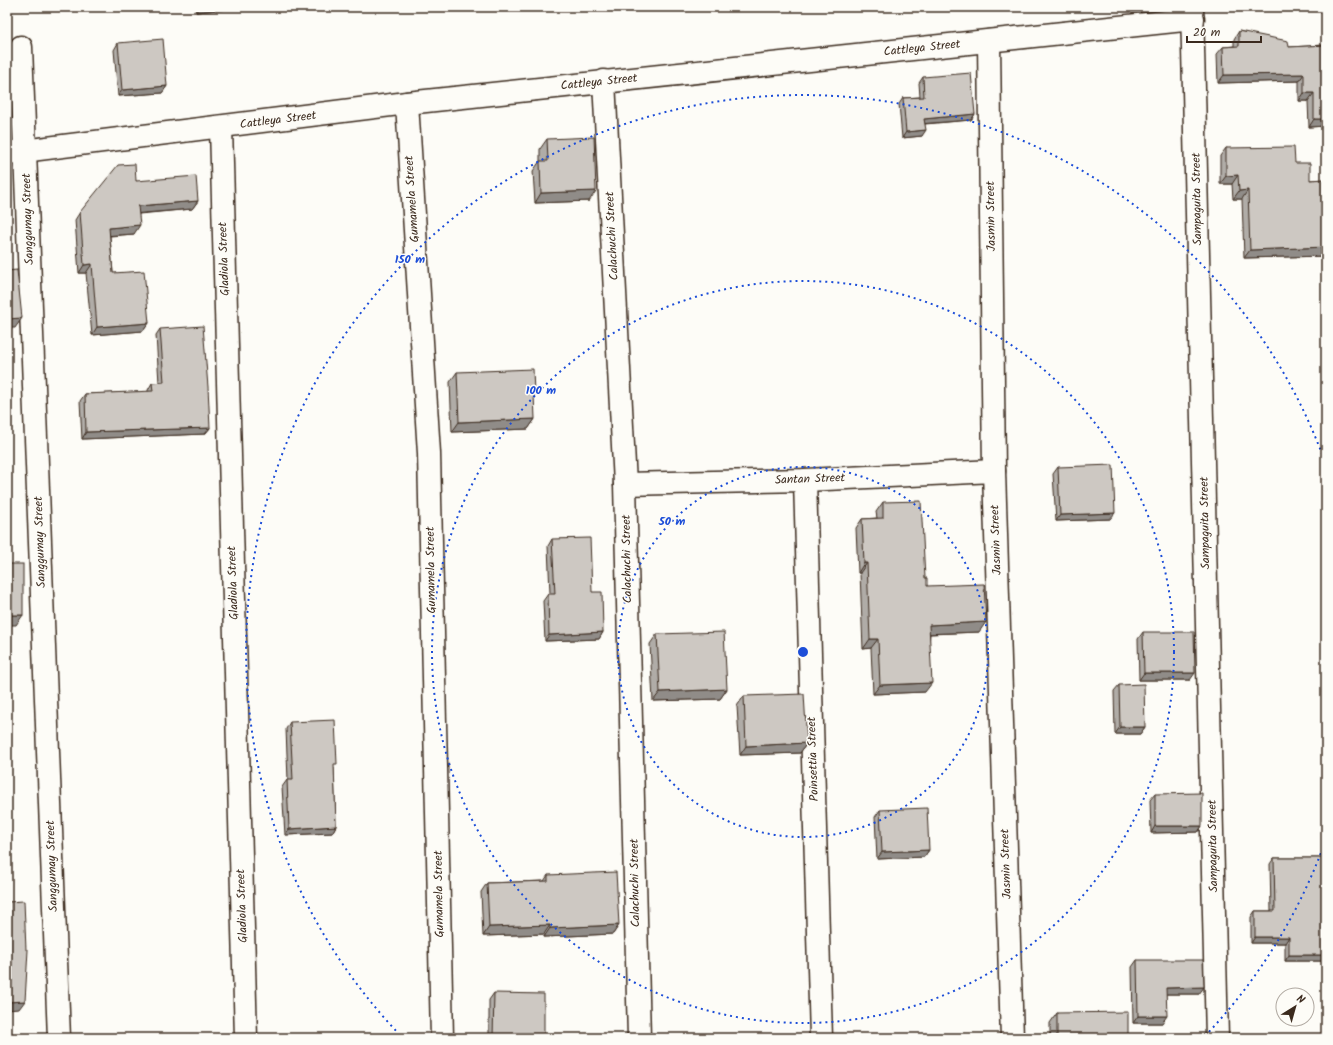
<svg xmlns="http://www.w3.org/2000/svg" width="1333" height="1045" viewBox="0 0 1333 1045" font-family="Kalam,sans-serif">
<style>
.built{fill:#efece7}
.lines{fill:none;stroke-linecap:round;stroke-linejoin:round}
.minor-casing{stroke:#3b2a1e;stroke-width:25}
.minor{stroke:#fdfcf7;stroke-width:22}
.wall{fill:#b0aca7;stroke:#3b2a1e}
.shaded-wall{fill:#908c88;stroke:#3b2a1e}
.building{fill:#cdc8c2;stroke:#3b2a1e}
.ring{fill:none;stroke:#1d4ed8;stroke-width:2;stroke-dasharray:2 4}
.labels{text-anchor:middle;dominant-baseline:central;stroke-width:3;stroke-linejoin:round;paint-order:stroke}
.street-label{font-size:12px;fill:#3b2a1e;stroke:#fdfcf7}
.centre{fill:#1d4ed8;stroke:#fdfcf7;stroke-width:2}
.ring-label{font-size:12px;text-anchor:middle;font-weight:bold;fill:#1d4ed8;stroke:#fdfcf7;stroke-width:3;stroke-linejoin:round;paint-order:stroke}
</style>
<rect width="100%" height="100%" fill="#fdfcf7"/>
<filter id="ink" filterUnits="userSpaceOnUse"><feTurbulence type="fractalNoise" baseFrequency=".025" numOctaves="2"/><feDisplacementMap in="SourceGraphic" scale="8" xChannelSelector="R" yChannelSelector="G"/><feConvolveMatrix kernelMatrix="1 2 1 2 8 2 1 2 1" color-interpolation-filters="sRGB"/></filter>
<g filter="url(#ink)">
<!-- built -->
<path class="built" d="M1322 670H1326V744H1324Z"/>
<g class="lines">
<defs>
<g id="minor">
<path d="M1192 7 1217 1038"/>
<path d="M989 41 994 471 1012 1038"/>
<path d="M21 47 59 1038"/>
<path d="M604 81 625 484 639 1038"/>
<path d="M407 103 429 453 442 1038"/>
<path d="M221 127 246 1038"/>
<path d="M7 153 407 103 1193 19"/>
<path d="M805 480 821 1038"/>
<path d="M625 484 805 480 994 471"/>
</g>
</defs>
<!-- minor casing -->
<use href="#minor" class="minor-casing"/>
<!-- minor -->
<use href="#minor" class="minor"/>
</g>
<!-- wall -->
<g class="wall">
<path d="M195 7H252L196 12Z"/>
<path d="M1239 31 1289 47 1326 45V126L1309 127 1308 101H1299V81L1218 83 1217 54 1223 47 1234 46V39Z"/>
<path d="M118 43 167 86 162 93 118 96 114 50Z"/>
<path d="M923 77 975 114 971 120 925 124 922 136 902 138 899 104 903 98 920 97 919 83Z"/>
<path d="M547 139 589 201 535 203 533 171 540 161V149Z"/>
<path d="M1226 148 1295 163 1310 180 1326 179V267V256L1244 258 1242 199H1233L1232 184H1220V156Z"/>
<path d="M136 181 198 201 192 209 139 214 134 234 110 236 113 273 149 323 143 331 92 335 86 273H79L75 220 80 212Z"/>
<path d="M160 329 210 428 205 434 82 439 80 401 85 394 148 392V390L152 383H159L156 335Z"/>
<path d="M457 372 535 419 528 429 452 432 450 382Z"/>
<path d="M1058 467 1110 519 1056 521 1053 474Z"/>
<path d="M883 502 925 578 927 586 979 632 930 634 925 692 873 694 871 648 863 649 860 573H858L856 528 862 519 877 518 876 512Z"/>
<path d="M552 539 592 592 603 632 599 639 545 641 543 601 548 594H550L548 546Z"/>
<path d="M1143 632 1190 680H1139L1138 639Z"/>
<path d="M657 634 727 689 720 699 653 701 650 644Z"/>
<path d="M1119 685 1145 727 1140 734H1115L1114 691Z"/>
<path d="M744 696 807 743 800 753 740 755 737 706Z"/>
<path d="M290 722 334 768 336 826 332 833 285 835 282 787 287 780H288L286 729Z"/>
<path d="M1155 794 1202 826 1198 832 1151 833 1150 800Z"/>
<path d="M880 810 929 850 924 857 877 859 875 817Z"/>
<path d="M1274 858H1326V958L1323 961H1285V943H1251V917L1255 911H1271L1270 864Z"/>
<path d="M548 875 619 925 613 934 544 937V934L483 936 481 892 487 883 544 881Z"/>
<path d="M1137 960 1199 994H1166L1162 1023H1133L1132 967Z"/>
<path d="M494 993 544 1038H489V1000Z"/>
<path d="M1057 1013 1128 1038H1050V1023Z"/>
</g>
<!-- shaded-wall -->
<g class="shaded-wall">
<path d="M199 7H252L196 12Z"/>
<path d="M1304 74 1299 81 1218 83 1224 75Z"/>
<path d="M167 86 162 93 118 96 122 90Z"/>
<path d="M1304 93H1314L1308 101H1299Z"/>
<path d="M975 114 971 120 920 124 924 119Z"/>
<path d="M1314 119H1326V126L1309 127Z"/>
<path d="M926 130 922 136 902 138 906 132Z"/>
<path d="M1238 175 1232 184H1220L1226 176Z"/>
<path d="M1248 190 1242 199H1233L1239 191Z"/>
<path d="M596 191 589 201 535 203 541 193Z"/>
<path d="M198 201 192 209 133 214 138 206Z"/>
<path d="M140 225 134 234 104 236 109 228Z"/>
<path d="M1326 247V256L1244 258 1250 250Z"/>
<path d="M92 264 86 273H79L84 265Z"/>
<path d="M22 318 15 328H7V319Z"/>
<path d="M149 323 143 331 92 335 97 327Z"/>
<path d="M535 419 528 429 452 432 459 422Z"/>
<path d="M210 428 205 434 82 439 86 432Z"/>
<path d="M1115 513 1110 519 1056 521 1060 515Z"/>
<path d="M864 563H867L860 573H858Z"/>
<path d="M7 615H23L16 625H7Z"/>
<path d="M986 622 979 632 923 634 929 625Z"/>
<path d="M603 632 599 639 545 641 549 635Z"/>
<path d="M870 639H878L871 648 863 649Z"/>
<path d="M1144 673H1195L1190 680H1139Z"/>
<path d="M932 683 925 692 873 694 880 685Z"/>
<path d="M727 689 720 699 653 701 660 692Z"/>
<path d="M1120 727H1145L1140 734H1115Z"/>
<path d="M807 743 800 753 740 755 746 746Z"/>
<path d="M336 826 332 833 285 835 289 829Z"/>
<path d="M1155 826H1202L1198 832 1151 833Z"/>
<path d="M929 850 924 857 877 859 882 852Z"/>
<path d="M550 925 544 934 483 936 489 927Z"/>
<path d="M619 925 613 934 544 937 550 928Z"/>
<path d="M1255 937H1289L1285 943H1251Z"/>
<path d="M1289 955H1326V958L1323 961H1285Z"/>
<path d="M1204 987 1199 994H1162L1166 988Z"/>
<path d="M25 1001 19 1009 7 1010V1002Z"/>
<path d="M1138 1016H1167L1162 1023H1133Z"/>
</g>
<!-- building -->
<g class="building">
<path d="M1239 31 1288 41 1289 47 1326 45V119H1314V93H1304V74L1224 75 1223 47 1239 46Z"/>
<path d="M163 39 167 86 122 90 118 43Z"/>
<path d="M971 73 975 114 924 119 926 130 906 132 903 98 924 97 923 77Z"/>
<path d="M594 137 596 191 541 193 540 161H548L547 139Z"/>
<path d="M1294 147 1295 163H1310V180L1326 179V247L1250 250 1248 190 1239 191 1238 175 1226 176V148Z"/>
<path d="M135 164 136 181 196 176 198 201 138 206 140 225 109 228 113 273 144 271 149 323 97 327 92 264 84 265 80 212 118 165Z"/>
<path d="M17 270 22 318 7 319V271Z"/>
<path d="M203 326 208 387 210 428 86 432 85 394 153 391 152 383 164 382 160 329Z"/>
<path d="M533 369 535 419 459 422 457 372Z"/>
<path d="M1113 465 1115 513 1060 515 1058 467Z"/>
<path d="M921 501 925 578H927V586L984 584 986 622 929 625 932 683 880 685 878 639H870L867 563H864L862 519 883 518V502Z"/>
<path d="M590 538 592 592H602L603 632 549 635 548 594H555L552 539Z"/>
<rect x="7" y="564" width="16" height="51"/>
<path d="M724 632 727 689 660 692 657 634Z"/>
<path d="M1143 632H1194L1195 673H1144Z"/>
<path d="M1144 684 1145 727H1120L1119 685Z"/>
<path d="M804 694 807 743 746 746 744 696Z"/>
<path d="M335 720 337 764H334L336 826 289 829 287 780H293L290 722Z"/>
<path d="M1202 793V826H1155V794Z"/>
<path d="M927 808 929 850 882 852 880 810Z"/>
<path d="M1274 858H1326V955H1289V937H1255V911H1275Z"/>
<path d="M616 872 619 925 550 928V925L489 927 487 883 548 881V875Z"/>
<path d="M24 901 26 950H28L25 1001 7 1002V902Z"/>
<path d="M1137 960H1203L1204 987 1166 988 1167 1016H1138Z"/>
<path d="M494 993 544 994V1038H493Z"/>
<path d="M1128 1012V1038H1057V1013Z"/>
</g>
</g>
<!-- distance rings -->
<g class="ring">
<circle cx="803" cy="652" r="185"/>
<circle cx="803" cy="652" r="371"/>
<path d="M1325 842A556 556 0 0 1 1206 1035M400 1035A556 556 0 1 1 1325 462"/>
</g>
<g class="labels">
<!-- street labels -->
<g class="street-label">
<text transform="translate(922 48) rotate(-6)">Cattleya Street</text>
<text transform="translate(599 82) rotate(-6)">Cattleya Street</text>
<text transform="translate(278 120) rotate(-7)">Cattleya Street</text>
<text transform="translate(412 199) rotate(-94)">Gumamela Street</text>
<text transform="translate(1197 199) rotate(-91)">Sampaguita Street</text>
<text transform="translate(991 216) rotate(-91)">Jasmin Street</text>
<text transform="translate(28 219) rotate(-92)">Sanggumay Street</text>
<text transform="translate(612 236) rotate(-93)">Calachuchi Street</text>
<text transform="translate(224 259) rotate(-92)">Gladiola Street</text>
<text transform="translate(810 479) rotate(-2)">Santan Street</text>
<text transform="translate(1205 523) rotate(-91)">Sampaguita Street</text>
<text transform="translate(996 540) rotate(-92)">Jasmin Street</text>
<text transform="translate(40 542) rotate(-92)">Sanggumay Street</text>
<text transform="translate(627 559) rotate(-91)">Calachuchi Street</text>
<text transform="translate(431 570) rotate(-91)">Gumamela Street</text>
<text transform="translate(233 583) rotate(-92)">Gladiola Street</text>
<text transform="translate(813 759) rotate(-92)">Poinsettia Street</text>
<text transform="translate(1213 846) rotate(-91)">Sampaguita Street</text>
<text transform="translate(1006 864) rotate(-92)">Jasmin Street</text>
<text transform="translate(52 866) rotate(-92)">Sanggumay Street</text>
<text transform="translate(635 883) rotate(-91)">Calachuchi Street</text>
<text transform="translate(439 894) rotate(-91)">Gumamela Street</text>
<text transform="translate(242 906) rotate(-92)">Gladiola Street</text>
</g>
</g>
<circle cx="803" cy="652" r="6" class="centre"/>
<g class="ring-label">
<text x="410" y="263">150 m</text>
<text x="541" y="394">100 m</text>
<text x="672" y="525">50 m</text>
</g>
<!-- margin -->
<rect width="1333" height="1045" fill="none" stroke="#fdfcf7" stroke-width="24"/>
<rect x="12" y="12" width="1309" height="1021" fill="none" stroke="#3b2a1e" stroke-width="1.5" filter="url(#ink)"/>
<!-- north arrow -->
<g transform="translate(1295 1007) rotate(37)"><circle r="19" fill="#fdfcf7" stroke="#afa8a0"/>
<path d="M0-3L7 15L0 10L-7 15Z" fill="#3b2a1e"/>
<text y="-6" font-size="11" font-weight="bold" text-anchor="middle" fill="#3b2a1e">N</text>
</g>
<!-- scale -->
<path d="M1187 36v6h74v-6" fill="none" stroke="#3b2a1e" stroke-width="2"/>
<text x="1193" y="36" font-size="12" fill="#3b2a1e" stroke="#fdfcf7" stroke-width="3" paint-order="stroke">20 m</text>
</svg>
